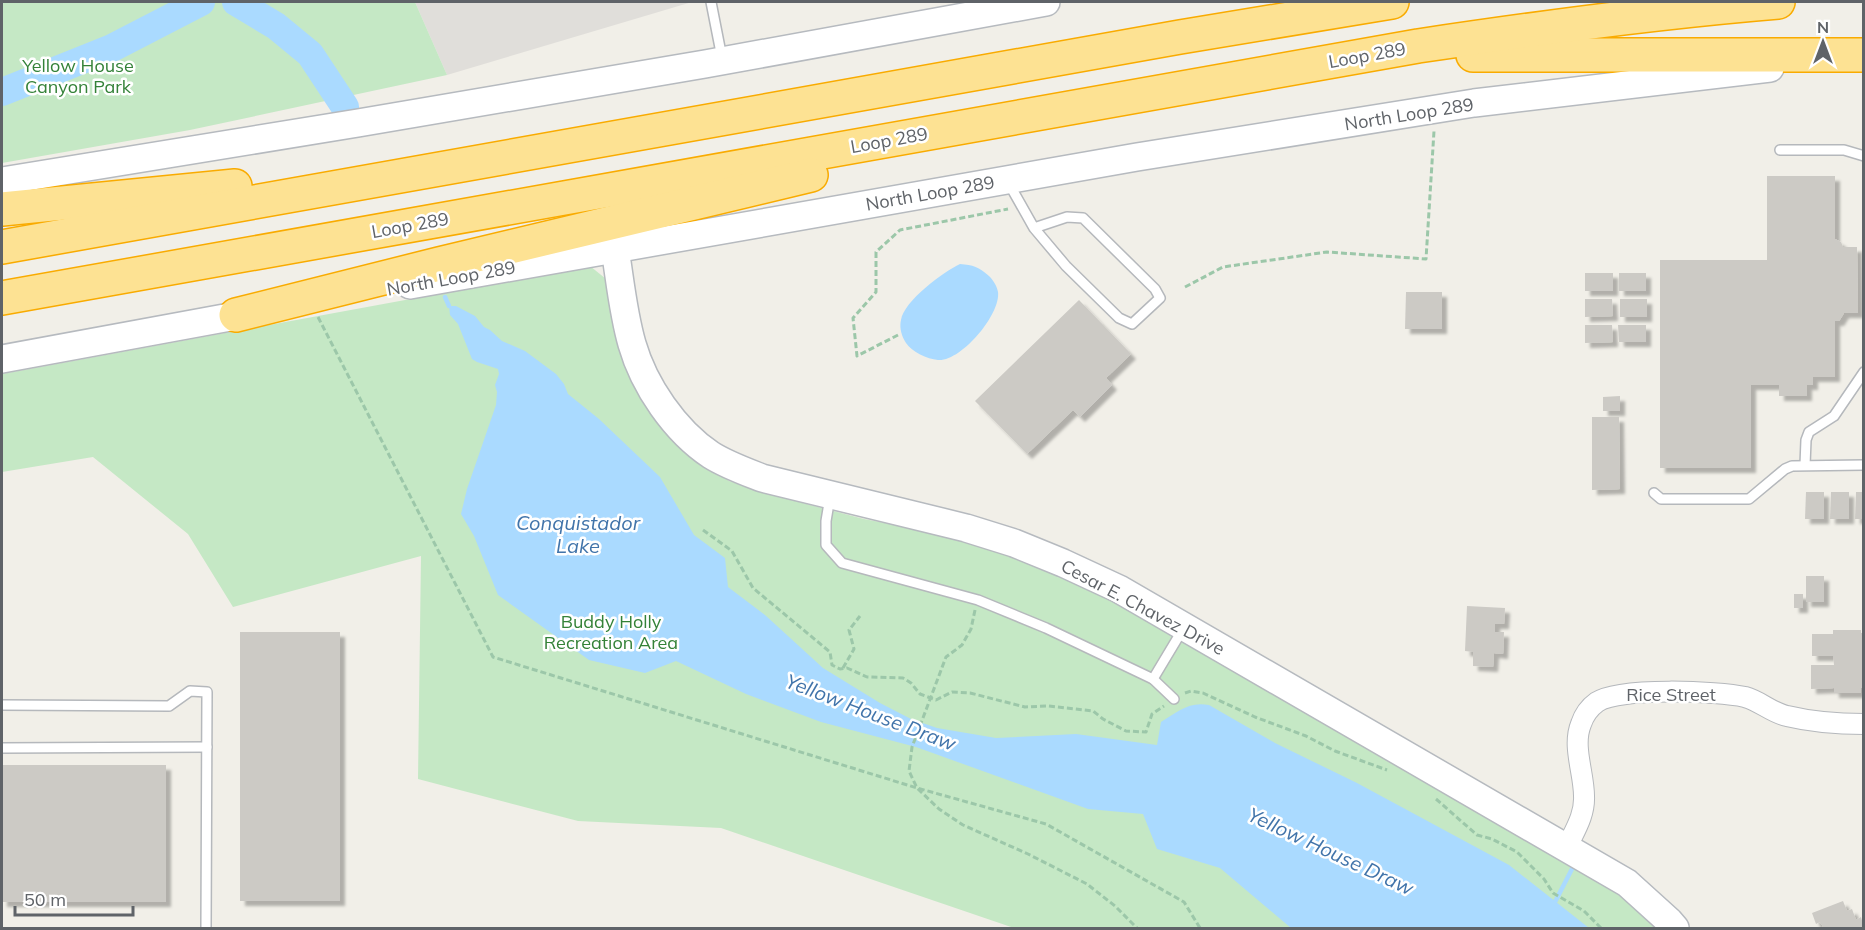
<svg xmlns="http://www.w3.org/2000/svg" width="1865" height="930" viewBox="0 0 1865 930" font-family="Mulish,sans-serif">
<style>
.industrial{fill:#e0deda}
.green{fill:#c5e8c5}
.water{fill:#aadaff}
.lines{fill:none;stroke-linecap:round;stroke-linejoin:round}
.stream{stroke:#aadaff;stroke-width:4.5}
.river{stroke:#aadaff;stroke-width:28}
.building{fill:#cccac5;filter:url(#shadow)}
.lane-casing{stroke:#b5b8bc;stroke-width:12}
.street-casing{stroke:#b5b8bc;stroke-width:22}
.secondary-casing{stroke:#b6babf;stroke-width:30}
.highway-casing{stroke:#f9ab00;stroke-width:36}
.path{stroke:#9cc7a9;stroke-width:3;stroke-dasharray:6 3;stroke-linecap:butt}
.lane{stroke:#fff;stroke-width:9}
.street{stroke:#fff;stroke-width:20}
.secondary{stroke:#fff;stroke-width:27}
.highway{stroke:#fde293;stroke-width:33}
.labels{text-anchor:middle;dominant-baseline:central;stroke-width:5;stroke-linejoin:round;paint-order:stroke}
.street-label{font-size:18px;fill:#5f6368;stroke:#fff}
.park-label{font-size:18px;fill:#348238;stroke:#fff}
.water-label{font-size:20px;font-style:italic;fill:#4174aa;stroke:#fff}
</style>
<defs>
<filter id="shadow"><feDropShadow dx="5" dy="5" stdDeviation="1.5" flood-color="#0004"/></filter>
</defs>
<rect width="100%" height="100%" fill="#f1efe8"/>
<!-- industrial -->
<path class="industrial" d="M415 2H692L447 75Z"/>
<!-- green -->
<g class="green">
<path d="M2 2H415L447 75 190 130 2 163Z"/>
<path d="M590 266 606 279 668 435 729 481 772 495 864 519 931 532 997 551 1072 581 1123 606 1617 893 1657 928H1014L721 828 578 821 418 779 421 556 233 607 188 534 93 457 2 472V374Z"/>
</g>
<!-- water -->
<g class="water">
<path d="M960 264C973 265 979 267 989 276 993 280 997 286 998 292 1001 314 961 362 938 360 927 359 912 352 906 343 902 337 899 328 901 320 904 301 943 272 960 264Z"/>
<path d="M449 306H456L475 316 484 327 490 330 502 341 525 351 556 374 564 384 568 394 599 419 660 477 694 535 725 558 728 587 765 615 823 668 880 703 911 719 937 728 996 738 1076 734 1157 745 1161 722C1177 712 1189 701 1209 705L1275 743 1357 783 1509 865 1589 928H1291L1220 868 1157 849 1143 814 1088 809 916 747 821 722 746 694 676 661 645 673 589 660 498 595 474 536 461 514 467 489 496 405 497 392 495 385 499 374 498 369 477 362 472 359 458 324 450 315Z"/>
</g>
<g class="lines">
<!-- stream -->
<g class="stream">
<path d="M445 297 449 306"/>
<path d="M1555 902 1573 867"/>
</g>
<!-- river -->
<g class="river">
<path d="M236 2 276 26 310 54 345 107"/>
<path d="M2 92 112 48 201 2"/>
</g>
</g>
<!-- building -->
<g class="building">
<path d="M1767 176H1835V239L1841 242 1843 247H1857L1858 313H1844L1839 321H1835V377H1813V385H1807V396H1779V385H1751V468H1660V260H1767Z"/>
<rect x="1585" y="273" width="28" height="18"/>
<rect x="1619" y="273" width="27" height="18"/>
<path d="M1406 292H1442V329H1405Z"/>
<path d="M1585 299H1612L1613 316 1585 317Z"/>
<rect x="1620" y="299" width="27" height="18"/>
<path d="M1079 300 1131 354 1106 378 1112 385 1080 417 1073 410 1027 454 975 401Z"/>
<path d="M1585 325H1612L1613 342 1585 343Z"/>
<path d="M1618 325H1646V342H1619Z"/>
<path d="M1620 396V411H1603V397Z"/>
<path d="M1592 417H1619L1620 489 1592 490Z"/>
<path d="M1806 492H1824V519H1805Z"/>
<path d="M1831 492H1849V519H1830Z"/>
<path d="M1856 492H1864V519H1855Z"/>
<rect x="1806" y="576" width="18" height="26"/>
<rect x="1794" y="594" width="9" height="14"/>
<path d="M1467 606 1505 608 1504 624H1495V632H1504L1503 654 1494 653 1493 667 1473 666V652L1465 651Z"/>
<path d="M1833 630H1861V633H1864V688H1861V693H1834V688L1811 689V665H1834L1833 656H1812V634H1833Z"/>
<rect x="240" y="632" width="100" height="269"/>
<rect x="2" y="765" width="164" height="137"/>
<path d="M1843 901 1847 911 1852 909 1856 920 1861 917 1864 928H1824L1820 922 1816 924 1812 913Z"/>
</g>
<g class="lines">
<defs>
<g id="lane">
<path d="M711 2 722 58"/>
<path d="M1780 150H1844L1864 156"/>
<path d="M1008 182 1034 228 1066 266 1119 318 1132 324 1160 298 1155 289 1083 218 1067 217 1034 228"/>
<path d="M1805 465 1806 440 1809 432 1834 416 1864 372"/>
<path d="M1654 493 1661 499H1749L1785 469 1792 466 1864 465"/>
<path d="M830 497 826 521V545L842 563 978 600 1046 628 1153 679 1183 629"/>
<path d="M1153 679 1174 699"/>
<path d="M2 705 169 706 190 691 207 692 206 928"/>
<path d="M2 748 207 747"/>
</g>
<path id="street" d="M1567 847C1575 830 1585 815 1584 796 1584 773 1572 746 1581 724 1584 715 1590 707 1597 702 1619 687 1718 691 1745 697 1760 701 1772 713 1787 716 1812 722 1838 724 1864 724"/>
<g id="secondary">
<path d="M2 181 358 123 705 64 1046 2"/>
<path d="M615 249C620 280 623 313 632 344 644 386 675 431 711 455 727 465 744 471 762 478L966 528 1014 543 1063 563 1119 589 1627 883 1669 921 1675 928"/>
<path d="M410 285 1137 157 1474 103 1770 68"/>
<path d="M2 359 257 312"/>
</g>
<g id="highway">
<path d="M1473 55H1864"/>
<path d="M2 209 235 186"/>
<path d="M2 247 1180 37 1392 2"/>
<path d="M2 298 1418 46C1538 28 1657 12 1778 2"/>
<path d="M236 315 439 264 811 175"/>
</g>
</defs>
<!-- lane casing -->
<use href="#lane" class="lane-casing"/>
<!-- street casing -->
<use href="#street" class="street-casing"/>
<!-- secondary casing -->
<use href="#secondary" class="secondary-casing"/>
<!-- highway casing -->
<use href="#highway" class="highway-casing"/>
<!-- path -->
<g class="path">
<path d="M1185 287 1223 267 1327 252 1426 259 1434 131"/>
<path d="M318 317 493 657 917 788 1046 824 1184 902 1200 928"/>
<path d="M898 335 857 356 853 318 876 292V252L900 230 1008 209"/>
<path d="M703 530 732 551 753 588 830 652 832 665 840 669 847 668 867 677 903 678 911 683 920 694 936 700 952 692 970 693 1025 707 1048 706 1093 711 1103 719 1126 731 1146 732 1152 714 1164 706"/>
<path d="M975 610 971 629 962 645 946 657 912 747 909 771 917 788 939 809 963 825 1028 854 1087 884 1115 906 1137 928"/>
<path d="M843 668 854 649 849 630 860 616"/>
<path d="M1185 693 1191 691 1203 693 1255 717 1306 736 1335 751 1387 770"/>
<path d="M1436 799 1477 835 1492 839 1517 852 1544 879 1553 893 1584 911 1601 928"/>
</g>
<!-- lane -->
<use href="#lane" class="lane"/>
<!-- street -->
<use href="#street" class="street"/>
<!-- secondary -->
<use href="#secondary" class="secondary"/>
<!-- highway -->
<use href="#highway" class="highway"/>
</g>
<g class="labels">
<!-- street labels -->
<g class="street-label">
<text transform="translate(1367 55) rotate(-10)">Loop 289</text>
<text transform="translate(1409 114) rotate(-9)">North Loop 289</text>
<text transform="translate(889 140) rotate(-10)">Loop 289</text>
<text transform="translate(930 193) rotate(-10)">North Loop 289</text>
<text transform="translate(410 225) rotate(-10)">Loop 289</text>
<text transform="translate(451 278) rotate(-10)">North Loop 289</text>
<text transform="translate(1143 607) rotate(28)">Cesar E. Chavez Drive</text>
<text x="1671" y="694">Rice Street</text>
</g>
<!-- park labels -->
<g class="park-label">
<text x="78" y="65">Yellow House<tspan x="78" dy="21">Canyon Park</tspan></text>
<text x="611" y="621">Buddy Holly<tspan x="611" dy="21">Recreation Area</tspan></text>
</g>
<!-- water labels -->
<g class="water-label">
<text x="578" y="522">Conquistador<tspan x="578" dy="23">Lake</tspan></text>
<text transform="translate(871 712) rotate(21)">Yellow House Draw</text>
<text transform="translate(1331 851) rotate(25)">Yellow House Draw</text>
</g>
</g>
<!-- border -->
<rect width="1865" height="930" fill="none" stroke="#5f6368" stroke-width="6"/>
<!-- north arrow -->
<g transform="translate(1823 42)" stroke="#ffffff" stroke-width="4.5" paint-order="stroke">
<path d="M0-4.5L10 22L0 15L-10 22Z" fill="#5f6368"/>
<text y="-9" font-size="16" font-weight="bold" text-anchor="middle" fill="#5f6368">N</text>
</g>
<!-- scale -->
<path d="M15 906v9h118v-9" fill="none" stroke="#5f6368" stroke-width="3"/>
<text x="24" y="906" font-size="18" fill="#5f6368" stroke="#ffffff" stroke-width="4.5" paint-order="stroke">50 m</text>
</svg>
